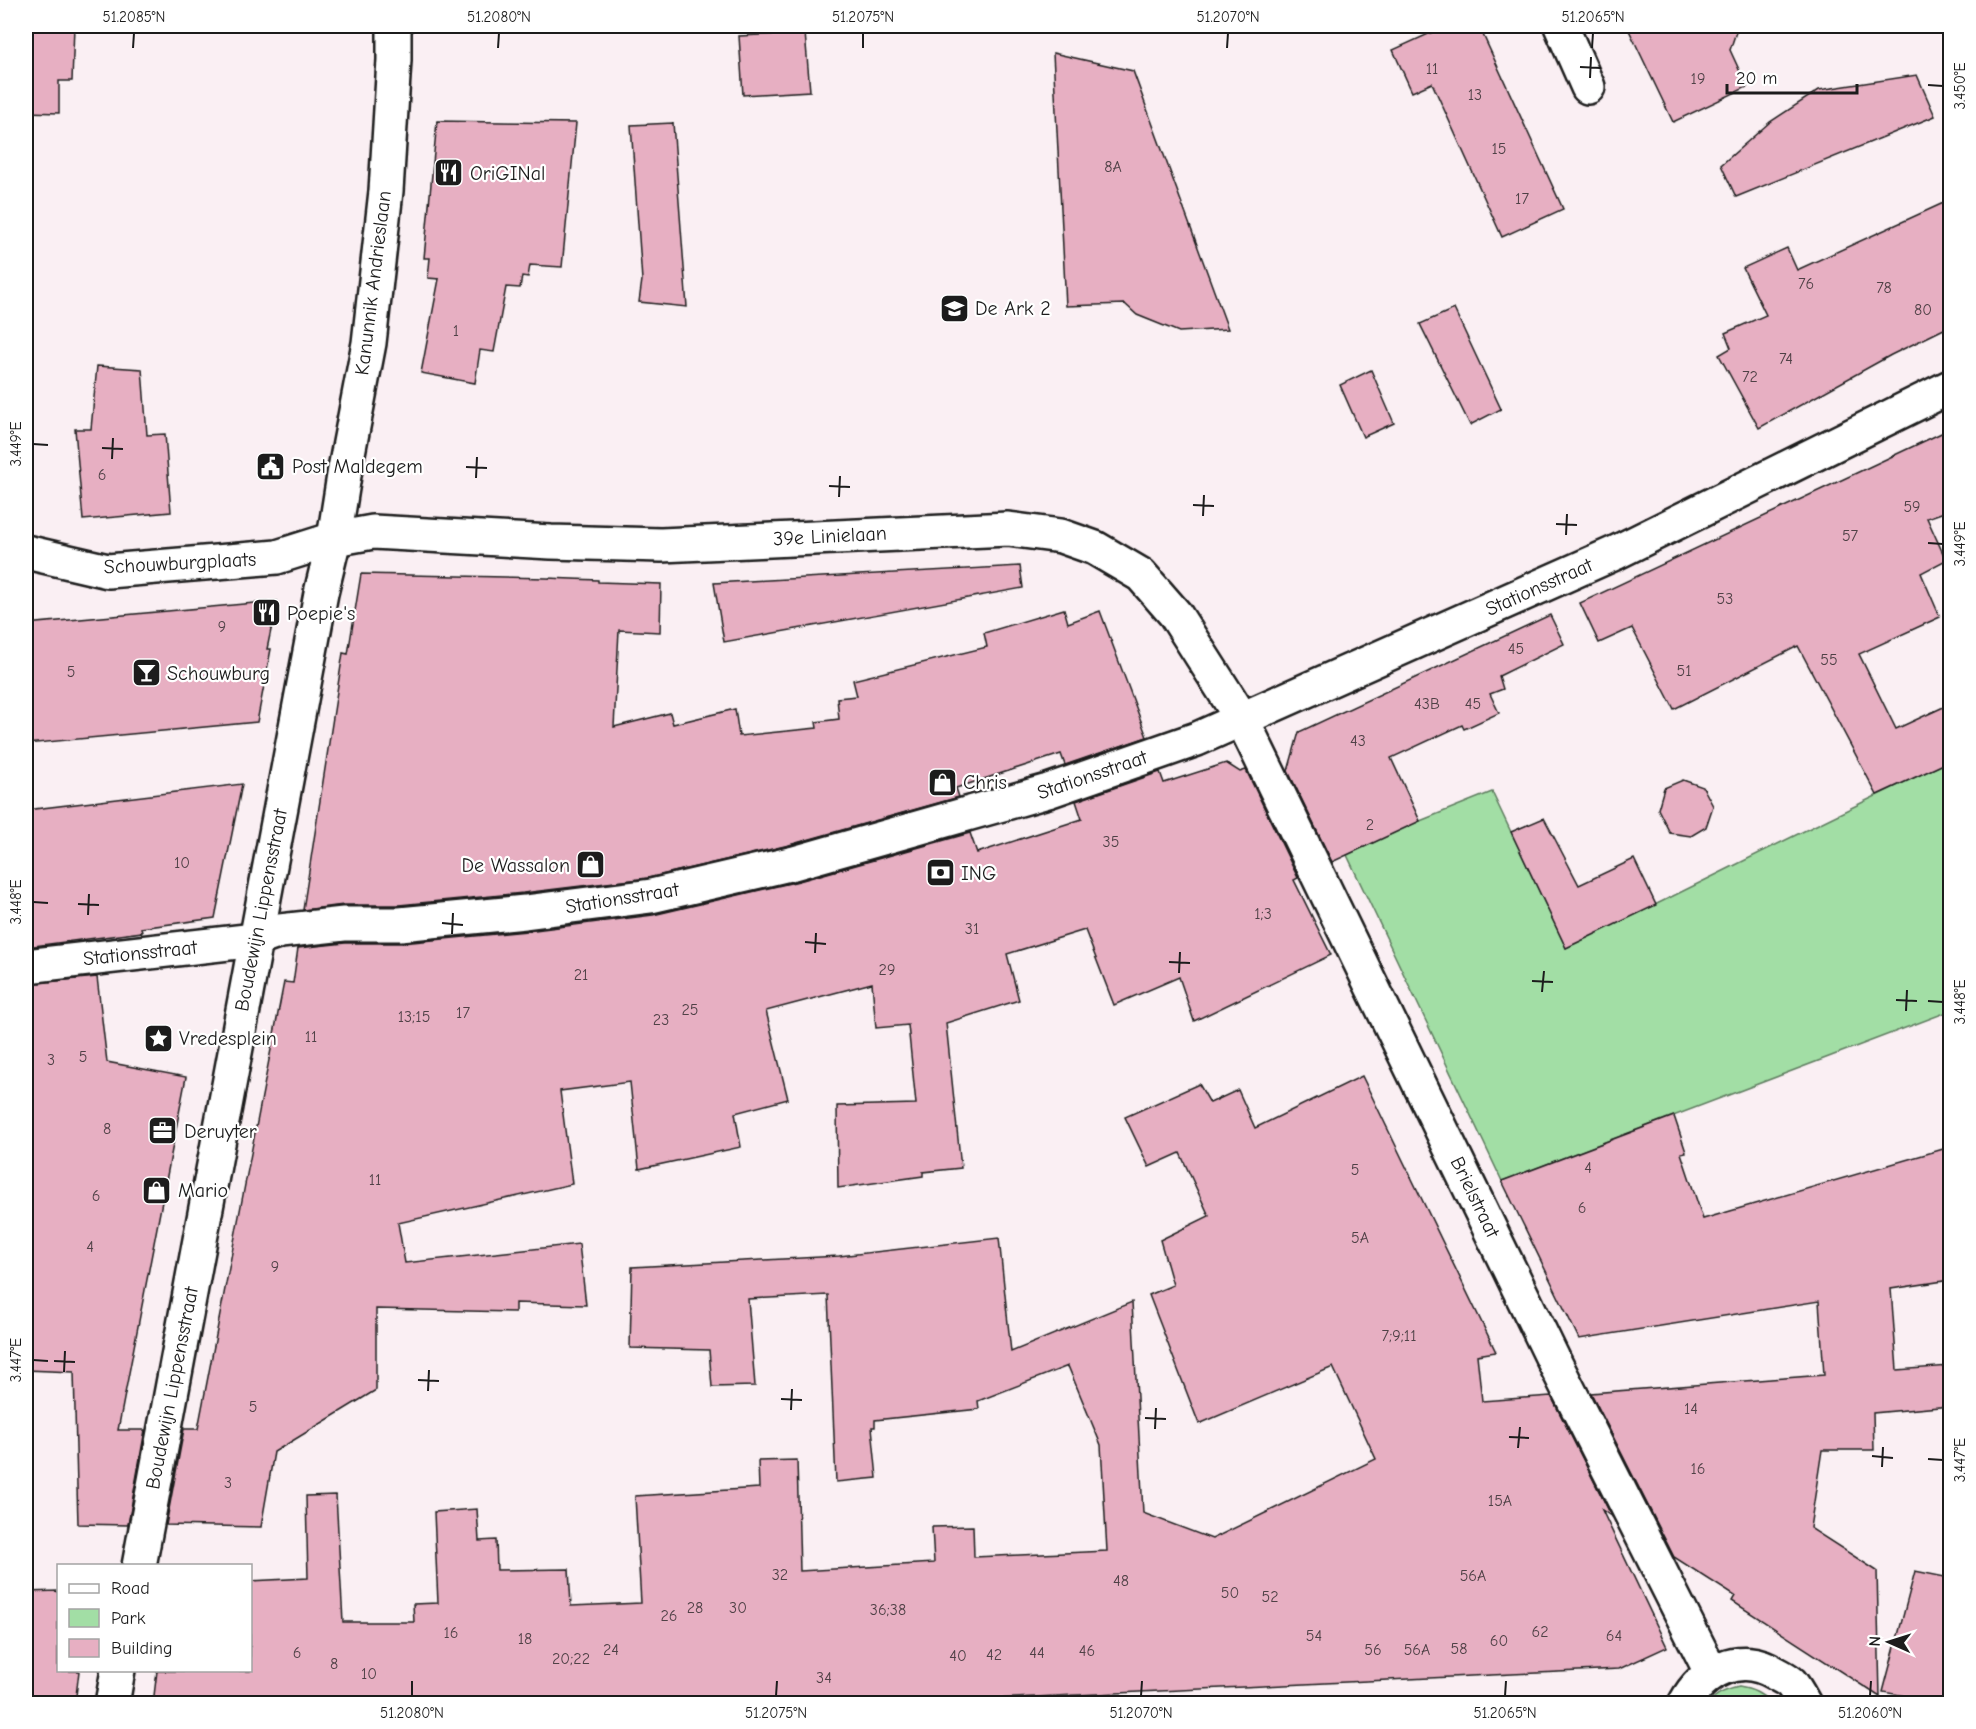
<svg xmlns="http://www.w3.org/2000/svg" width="1976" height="1729" viewBox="0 0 1976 1729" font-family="'Comic Neue',sans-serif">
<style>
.green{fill:#a2dea5;stroke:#5f7d60;stroke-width:1.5}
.building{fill:#e7afc2;stroke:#1c1c1c;stroke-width:1.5}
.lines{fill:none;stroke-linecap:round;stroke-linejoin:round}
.street-casing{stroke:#1c1c1c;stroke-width:38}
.secondary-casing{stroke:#1c1c1c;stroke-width:38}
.street{stroke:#fff;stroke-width:33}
.secondary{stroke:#fff;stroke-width:33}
.ticks{fill:none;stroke:#1c1c1c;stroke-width:2}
.labels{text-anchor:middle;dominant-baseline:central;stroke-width:4.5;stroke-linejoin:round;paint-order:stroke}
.number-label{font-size:16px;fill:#4f4146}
.poi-label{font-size:20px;fill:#1c1c1c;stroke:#fff;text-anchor:start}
.street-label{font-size:20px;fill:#1c1c1c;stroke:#fff}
.neatline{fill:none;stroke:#1c1c1c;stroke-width:2}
.ticks-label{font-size:15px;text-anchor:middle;fill:#1c1c1c}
</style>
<rect width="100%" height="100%" fill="#faeff3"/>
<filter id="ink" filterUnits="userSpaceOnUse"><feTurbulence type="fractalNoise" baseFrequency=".0167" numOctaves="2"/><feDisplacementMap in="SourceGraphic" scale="12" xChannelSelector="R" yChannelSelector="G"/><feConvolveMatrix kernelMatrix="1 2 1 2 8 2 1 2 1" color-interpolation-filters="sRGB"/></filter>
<g filter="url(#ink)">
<!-- green -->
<g class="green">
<path d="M1950 761V1011L1502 1181 1347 855 1420 821 1492 792 1566 948C1695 887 1821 820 1950 761Z"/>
<path d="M1739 1687C1752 1689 1761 1693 1771 1703H1709C1717 1693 1726 1690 1739 1687Z"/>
</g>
<!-- building -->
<g class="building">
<path d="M35 26H74L72 81H59V113L26 112V29H35Z"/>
<path d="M1446 26H1479L1563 209 1502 237 1432 83 1412 92 1393 50Z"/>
<path d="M1627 26H1738L1730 50 1747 87 1673 122Z"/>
<path d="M805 33 810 91 743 95 739 36Z"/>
<path d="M1053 53 1133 71 1228 329 1179 332 1137 315 1125 304 1066 306Z"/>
<path d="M1917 75 1935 116 1736 197 1721 165 1770 122 1819 90Z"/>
<path d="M437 121 576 123 562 267 530 265 528 277 522 276 520 288 506 287 494 352 480 350 475 383 421 373 439 279 428 278 430 258H424Z"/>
<path d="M673 123 687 307 639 302 642 280 631 125Z"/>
<path d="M1950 200V326L1891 355 1759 428 1719 355 1731 348 1725 333 1766 315 1743 268 1787 248 1797 270Z"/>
<path d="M1454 309 1501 409 1470 425 1420 324Z"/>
<path d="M97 366 142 369 147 435 165 434 171 512 83 520 75 429H91Z"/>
<path d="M1371 370 1394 423 1363 437 1340 385Z"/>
<path d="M1950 429V510L1927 518 1946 560 1921 573 1940 617 1859 654 1896 729 1950 704V761L1877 795 1798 646 1674 709 1632 628 1599 643 1580 603Z"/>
<path d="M1020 566 1023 588 724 642 714 583Z"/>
<path d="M361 574 546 578 598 580V582L661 584 660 632 619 630 614 727 670 713 673 724 735 709 739 736 817 728 816 722 839 719 837 698 857 696 853 680 987 647 984 633 1064 609 1068 623 1100 611 1147 737 1065 765 1061 754 956 788 959 797 789 845 648 878 523 893 399 905H344L303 910 343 653 348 654Z"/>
<path d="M277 601 267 649H271L257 722 26 744V624Z"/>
<path d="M1550 615 1564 644 1499 676 1503 689 1490 694 1499 713 1464 729 1462 725 1391 758 1420 821 1332 862 1288 771 1299 732Z"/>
<path d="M1226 763 1240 772 1246 770 1298 878 1294 880 1331 955 1194 1021 1179 977 1114 1005 1085 930 1007 954 1019 1000 946 1023 961 1168 923 1172V1176L838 1188 837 1106 916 1104 908 1025 876 1028 872 983 766 1011 788 1099 735 1113 741 1147 639 1169 630 1082 560 1091 572 1184 398 1223 405 1263 579 1244 586 1305 515 1303V1312L376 1309V1390L274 1452 261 1527 166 1525 184 1429H198L284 982 293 983 298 948 345 943H402L527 931 653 915 799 881 970 833 977 853 1082 819 1076 801 1160 772 1164 783Z"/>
<path d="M1683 780 1703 787 1713 806 1706 827 1691 836 1670 833 1658 809 1664 788Z"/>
<path d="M242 784 215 918 141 928 142 932 26 947V857H29L26 810Z"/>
<path d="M1544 818 1579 885 1634 859 1656 905 1566 948 1511 832Z"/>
<path d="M97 977 107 1062 186 1077 118 1430H145L128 1525 78 1524 74 1372 26 1370V984Z"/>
<path d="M1362 1076 1496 1352 1477 1355 1482 1401 1551 1396 1612 1517 1602 1510 1667 1647 1619 1669 889 1704H153L157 1671H250V1581L308 1578 306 1496 336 1495 343 1622H414L413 1604 438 1603 434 1512 477 1509 479 1541 496 1540 497 1570 569 1569 571 1606 641 1603 635 1496 759 1488 758 1461 797 1460 800 1571 934 1563 932 1527 973 1526 974 1557 1107 1551 1101 1445 1068 1366 978 1401 979 1409 875 1420V1427H872L877 1478 836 1482 828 1295 748 1299 755 1386 712 1387 709 1350 630 1348 632 1267 839 1256 999 1238 1011 1352 1132 1302 1143 1513 1212 1539 1376 1459 1333 1367 1199 1424 1149 1295 1173 1285 1160 1240 1209 1216 1180 1153 1149 1167 1125 1117 1199 1084 1210 1103 1238 1090 1255 1128Z"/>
<path d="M1674 1116 1686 1152 1681 1153 1703 1219 1950 1147V1280L1891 1289 1897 1370 1950 1366V1406L1873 1413 1874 1450H1822L1810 1528 1877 1571 1880 1697 1732 1601 1735 1596 1674 1557 1591 1393 1824 1375 1819 1301 1579 1339 1502 1181Z"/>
<path d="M1915 1571 1950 1578V1704H1904L1906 1696 1883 1692Z"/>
<path d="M58 1591V1671H79L75 1704H26V1592Z"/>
</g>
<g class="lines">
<defs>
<g id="street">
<path d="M1561 26 1588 87"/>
<path d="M26 552 108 571 277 557 334 539"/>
<path d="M1242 719 1554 1361 1711 1672"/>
<path d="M1685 1704C1703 1670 1740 1651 1775 1673 1780 1676 1787 1679 1791 1683 1796 1689 1800 1697 1804 1704"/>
</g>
<g id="secondary">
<path d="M334 539 373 532 551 542 661 545 1008 529 1061 536 1095 548 1141 575 1175 614 1242 719"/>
<path d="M26 966 255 940 280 931 344 924H400L525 912 651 896 794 863 1048 791 1197 739 1615 553 1950 387"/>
<path d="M139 1566 321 593 334 539 345 469 369 343 386 191 394 60V26"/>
<path d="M112 1704 118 1670"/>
</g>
</defs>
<!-- street casing -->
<use href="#street" class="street-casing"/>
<!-- secondary casing -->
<use href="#secondary" class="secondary-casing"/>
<!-- street -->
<use href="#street" class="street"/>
<!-- secondary -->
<use href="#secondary" class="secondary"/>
</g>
</g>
<!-- ticks -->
<path class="ticks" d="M133 48 134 33M498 48 499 33M863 48V33M1227 48 1228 33M1592 48 1593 33M1580 67 1601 68M1590 78 1591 57M1928 85 1943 86M33 444 48 445M102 448 123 449M112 459 113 438M466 467 487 468M476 478 477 457M829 486 850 487M839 497 840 476M1193 505 1214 506M1203 516 1204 495M1556 524 1577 525M1566 535 1567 514M1928 543 1943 544M33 902 48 903M78 904 99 905M88 915 89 894M442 923 463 925M452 934 453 913M805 942 826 944M815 953 816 933M1169 962 1190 963M1179 973 1180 952M1532 981 1553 982M1542 992 1544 971M1896 1000 1917 1001M1928 1001 1943 1002M1906 1011 1907 990M33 1360 48 1361M54 1361 75 1362M64 1372 65 1351M418 1380 439 1381M428 1391 429 1370M781 1399 802 1400M791 1410 792 1389M1145 1418 1166 1419M1155 1429 1156 1408M1509 1437 1529 1438M1518 1448 1520 1427M1872 1456 1893 1458M1928 1459 1943 1460M1882 1467 1883 1447M412 1696V1681M776 1696 777 1681M1141 1696 1142 1681M1505 1696 1506 1681M1870 1696 1871 1681"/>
<!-- icons -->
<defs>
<symbol id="restaurant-square" viewBox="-11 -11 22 22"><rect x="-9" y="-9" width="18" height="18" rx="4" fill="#1c1c1c" stroke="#fff"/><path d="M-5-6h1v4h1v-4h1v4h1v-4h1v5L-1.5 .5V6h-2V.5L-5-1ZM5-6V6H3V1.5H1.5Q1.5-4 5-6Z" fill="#fff"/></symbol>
<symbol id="school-square" viewBox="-11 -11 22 22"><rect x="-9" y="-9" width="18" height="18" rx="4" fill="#1c1c1c" stroke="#fff"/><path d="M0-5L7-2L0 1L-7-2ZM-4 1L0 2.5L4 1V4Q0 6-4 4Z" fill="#fff"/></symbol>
<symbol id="civic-square" viewBox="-11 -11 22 22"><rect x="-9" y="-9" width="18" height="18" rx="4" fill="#1c1c1c" stroke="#fff"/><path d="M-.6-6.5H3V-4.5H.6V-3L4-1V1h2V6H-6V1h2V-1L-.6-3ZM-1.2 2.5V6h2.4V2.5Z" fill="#fff"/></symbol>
<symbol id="bar-square" viewBox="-11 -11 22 22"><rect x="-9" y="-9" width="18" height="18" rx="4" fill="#1c1c1c" stroke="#fff"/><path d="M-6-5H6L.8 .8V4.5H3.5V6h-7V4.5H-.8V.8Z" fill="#fff"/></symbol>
<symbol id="shop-square" viewBox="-11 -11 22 22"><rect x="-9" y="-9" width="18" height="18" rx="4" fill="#1c1c1c" stroke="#fff"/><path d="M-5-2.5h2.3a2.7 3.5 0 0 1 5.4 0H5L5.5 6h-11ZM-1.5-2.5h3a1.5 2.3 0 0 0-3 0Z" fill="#fff"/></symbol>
<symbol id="bank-square" viewBox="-11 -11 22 22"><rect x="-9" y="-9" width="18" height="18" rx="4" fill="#1c1c1c" stroke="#fff"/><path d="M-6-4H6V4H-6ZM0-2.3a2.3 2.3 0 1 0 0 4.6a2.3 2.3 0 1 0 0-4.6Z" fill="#fff"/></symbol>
<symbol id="sight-square" viewBox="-11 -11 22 22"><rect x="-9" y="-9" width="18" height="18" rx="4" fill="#1c1c1c" stroke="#fff"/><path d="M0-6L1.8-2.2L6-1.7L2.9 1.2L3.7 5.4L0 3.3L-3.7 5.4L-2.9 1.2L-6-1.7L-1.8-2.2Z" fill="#fff"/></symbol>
<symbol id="office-square" viewBox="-11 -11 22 22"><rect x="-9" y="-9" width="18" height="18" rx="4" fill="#1c1c1c" stroke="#fff"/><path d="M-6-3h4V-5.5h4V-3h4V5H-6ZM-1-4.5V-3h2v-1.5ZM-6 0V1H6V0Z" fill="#fff"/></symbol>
</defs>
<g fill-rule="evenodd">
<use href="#restaurant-square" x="432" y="156" width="33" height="33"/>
<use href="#school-square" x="938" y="292" width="33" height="33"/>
<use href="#civic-square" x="254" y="450" width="33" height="33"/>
<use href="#restaurant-square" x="250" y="596" width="33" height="33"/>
<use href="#bar-square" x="130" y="656" width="33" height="33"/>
<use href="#shop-square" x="926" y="766" width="33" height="33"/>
<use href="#shop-square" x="574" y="848" width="33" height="33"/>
<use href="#bank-square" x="924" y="856" width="33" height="33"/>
<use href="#sight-square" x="142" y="1022" width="33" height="33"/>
<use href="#office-square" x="146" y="1114" width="33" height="33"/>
<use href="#shop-square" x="140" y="1174" width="33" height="33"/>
</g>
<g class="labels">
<!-- number labels -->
<g class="number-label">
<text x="1432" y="69">11</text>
<text x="1698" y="79">19</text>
<text x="1475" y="95">13</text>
<text x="1499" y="149">15</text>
<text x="1113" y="167">8A</text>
<text x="1522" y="199">17</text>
<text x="1806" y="284">76</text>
<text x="1884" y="288">78</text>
<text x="1923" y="310">80</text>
<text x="456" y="331">1</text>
<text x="1786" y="359">74</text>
<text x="1750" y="377">72</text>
<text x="102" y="475">6</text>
<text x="1912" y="507">59</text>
<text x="1850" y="536">57</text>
<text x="1725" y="599">53</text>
<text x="222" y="627">9</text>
<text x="1516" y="649">45</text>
<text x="1829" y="660">55</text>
<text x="1684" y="671">51</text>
<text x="71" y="672">5</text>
<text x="1427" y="704">43B</text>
<text x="1473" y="704">45</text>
<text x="1358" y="741">43</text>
<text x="1370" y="825">2</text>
<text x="1111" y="842">35</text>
<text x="182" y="863">10</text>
<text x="1263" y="914">1;3</text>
<text x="972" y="929">31</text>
<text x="887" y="970">29</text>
<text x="581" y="975">21</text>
<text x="690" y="1010">25</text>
<text x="463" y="1013">17</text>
<text x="414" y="1017">13;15</text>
<text x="661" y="1020">23</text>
<text x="311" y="1037">11</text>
<text x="83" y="1057">5</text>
<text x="51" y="1060">3</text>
<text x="107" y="1129">8</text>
<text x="1588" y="1168">4</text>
<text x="1355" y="1170">5</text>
<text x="375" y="1180">11</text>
<text x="96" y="1196">6</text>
<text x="1582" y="1208">6</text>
<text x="1360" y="1238">5A</text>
<text x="90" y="1247">4</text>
<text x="275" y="1267">9</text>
<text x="1399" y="1336">7;9;11</text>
<text x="253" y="1407">5</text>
<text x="1691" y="1409">14</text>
<text x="1698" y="1469">16</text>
<text x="228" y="1483">3</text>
<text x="1500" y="1501">15A</text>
<text x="780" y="1575">32</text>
<text x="1473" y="1576">56A</text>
<text x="1121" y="1581">48</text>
<text x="1230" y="1593">50</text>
<text x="1270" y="1597">52</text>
<text x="695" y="1608">28</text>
<text x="738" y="1608">30</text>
<text x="888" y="1610">36;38</text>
<text x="669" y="1616">26</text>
<text x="1540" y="1632">62</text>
<text x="451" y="1633">16</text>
<text x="1314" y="1636">54</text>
<text x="1614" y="1636">64</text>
<text x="525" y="1639">18</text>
<text x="1499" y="1641">60</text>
<text x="1459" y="1649">58</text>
<text x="611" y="1650">24</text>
<text x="1373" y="1650">56</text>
<text x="1417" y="1650">56A</text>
<text x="1087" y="1651">46</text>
<text x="297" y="1653">6</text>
<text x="1037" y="1653">44</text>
<text x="994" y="1655">42</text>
<text x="958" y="1656">40</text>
<text x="571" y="1659">20;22</text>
<text x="334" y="1664">8</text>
<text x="369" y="1674">10</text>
<text x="824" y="1678">34</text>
</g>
<!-- poi labels -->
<g class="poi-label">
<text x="470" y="173">OriGINal</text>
<text x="975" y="308">De Ark 2</text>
<text x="292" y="466">Post Maldegem</text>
<text x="287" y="613">Poepie's</text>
<text x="167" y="673">Schouwburg</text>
<text x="963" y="782">Chris</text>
<text x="570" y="865" text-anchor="end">De Wassalon</text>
<text x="961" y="873">ING</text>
<text x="179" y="1038">Vredesplein</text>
<text x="184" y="1131">Deruyter</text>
<text x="178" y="1190">Mario</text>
</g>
<!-- street labels -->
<g class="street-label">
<text transform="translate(373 283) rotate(-83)">Kanunnik Andrieslaan</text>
<text transform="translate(830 536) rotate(-3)">39e Linielaan</text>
<text transform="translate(180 563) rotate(-3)">Schouwburgplaats</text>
<text transform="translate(1539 587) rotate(-24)">Stationsstraat</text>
<text transform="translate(1092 775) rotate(-19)">Stationsstraat</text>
<text transform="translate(622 898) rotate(-9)">Stationsstraat</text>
<text transform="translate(261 910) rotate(-79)">Boudewijn Lippensstraat</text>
<text transform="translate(140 953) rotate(-6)">Stationsstraat</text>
<text transform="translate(1475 1197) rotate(64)">Brielstraat</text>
<text transform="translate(172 1388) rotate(-79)">Boudewijn Lippensstraat</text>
</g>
</g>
<!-- margin -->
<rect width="1976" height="1729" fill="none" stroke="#fff" stroke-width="66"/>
<!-- legend -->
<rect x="57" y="1564" width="195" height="108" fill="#ffffff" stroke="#a4a4a4" stroke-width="1.5"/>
<rect x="69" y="1584" width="30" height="9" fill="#ffffff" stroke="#a4a4a4" stroke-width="1.5"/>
<text x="111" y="1594" font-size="18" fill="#1c1c1c">Road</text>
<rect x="69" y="1609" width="30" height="18" fill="#a2dea5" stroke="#a4a4a4" stroke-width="1.5"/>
<text x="111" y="1624" font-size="18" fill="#1c1c1c">Park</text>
<rect x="69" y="1639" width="30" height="18" fill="#e7afc2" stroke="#a4a4a4" stroke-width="1.5"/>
<text x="111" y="1654" font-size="18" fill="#1c1c1c">Building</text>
<!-- north arrow -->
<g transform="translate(1889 1642) rotate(273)" stroke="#ffffff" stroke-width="4.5" paint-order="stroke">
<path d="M0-4.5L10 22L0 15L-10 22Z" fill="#1c1c1c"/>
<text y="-9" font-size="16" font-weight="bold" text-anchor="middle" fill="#1c1c1c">N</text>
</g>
<!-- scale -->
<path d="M1727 84v9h130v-9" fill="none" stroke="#1c1c1c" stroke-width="3"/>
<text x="1736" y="84" font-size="18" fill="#1c1c1c" stroke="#ffffff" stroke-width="4.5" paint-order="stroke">20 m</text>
<rect x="33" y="33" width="1910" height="1663" class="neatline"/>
<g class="ticks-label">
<text x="134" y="22">51.2085°N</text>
<text x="499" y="22">51.2080°N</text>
<text x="863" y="22">51.2075°N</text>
<text x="1228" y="22">51.2070°N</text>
<text x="1593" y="22">51.2065°N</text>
<text transform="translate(1960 86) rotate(-90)" y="5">3.450°E</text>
<text transform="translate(16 444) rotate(-90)" y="5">3.449°E</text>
<text transform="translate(1960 544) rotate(-90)" y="5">3.449°E</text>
<text transform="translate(16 902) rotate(-90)" y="5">3.448°E</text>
<text transform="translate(1960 1002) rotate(-90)" y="5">3.448°E</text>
<text transform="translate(16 1360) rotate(-90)" y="5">3.447°E</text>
<text transform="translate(1960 1460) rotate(-90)" y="5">3.447°E</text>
<text x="412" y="1718">51.2080°N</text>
<text x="776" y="1718">51.2075°N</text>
<text x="1141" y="1718">51.2070°N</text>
<text x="1505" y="1718">51.2065°N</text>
<text x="1870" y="1718">51.2060°N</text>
</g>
</svg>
